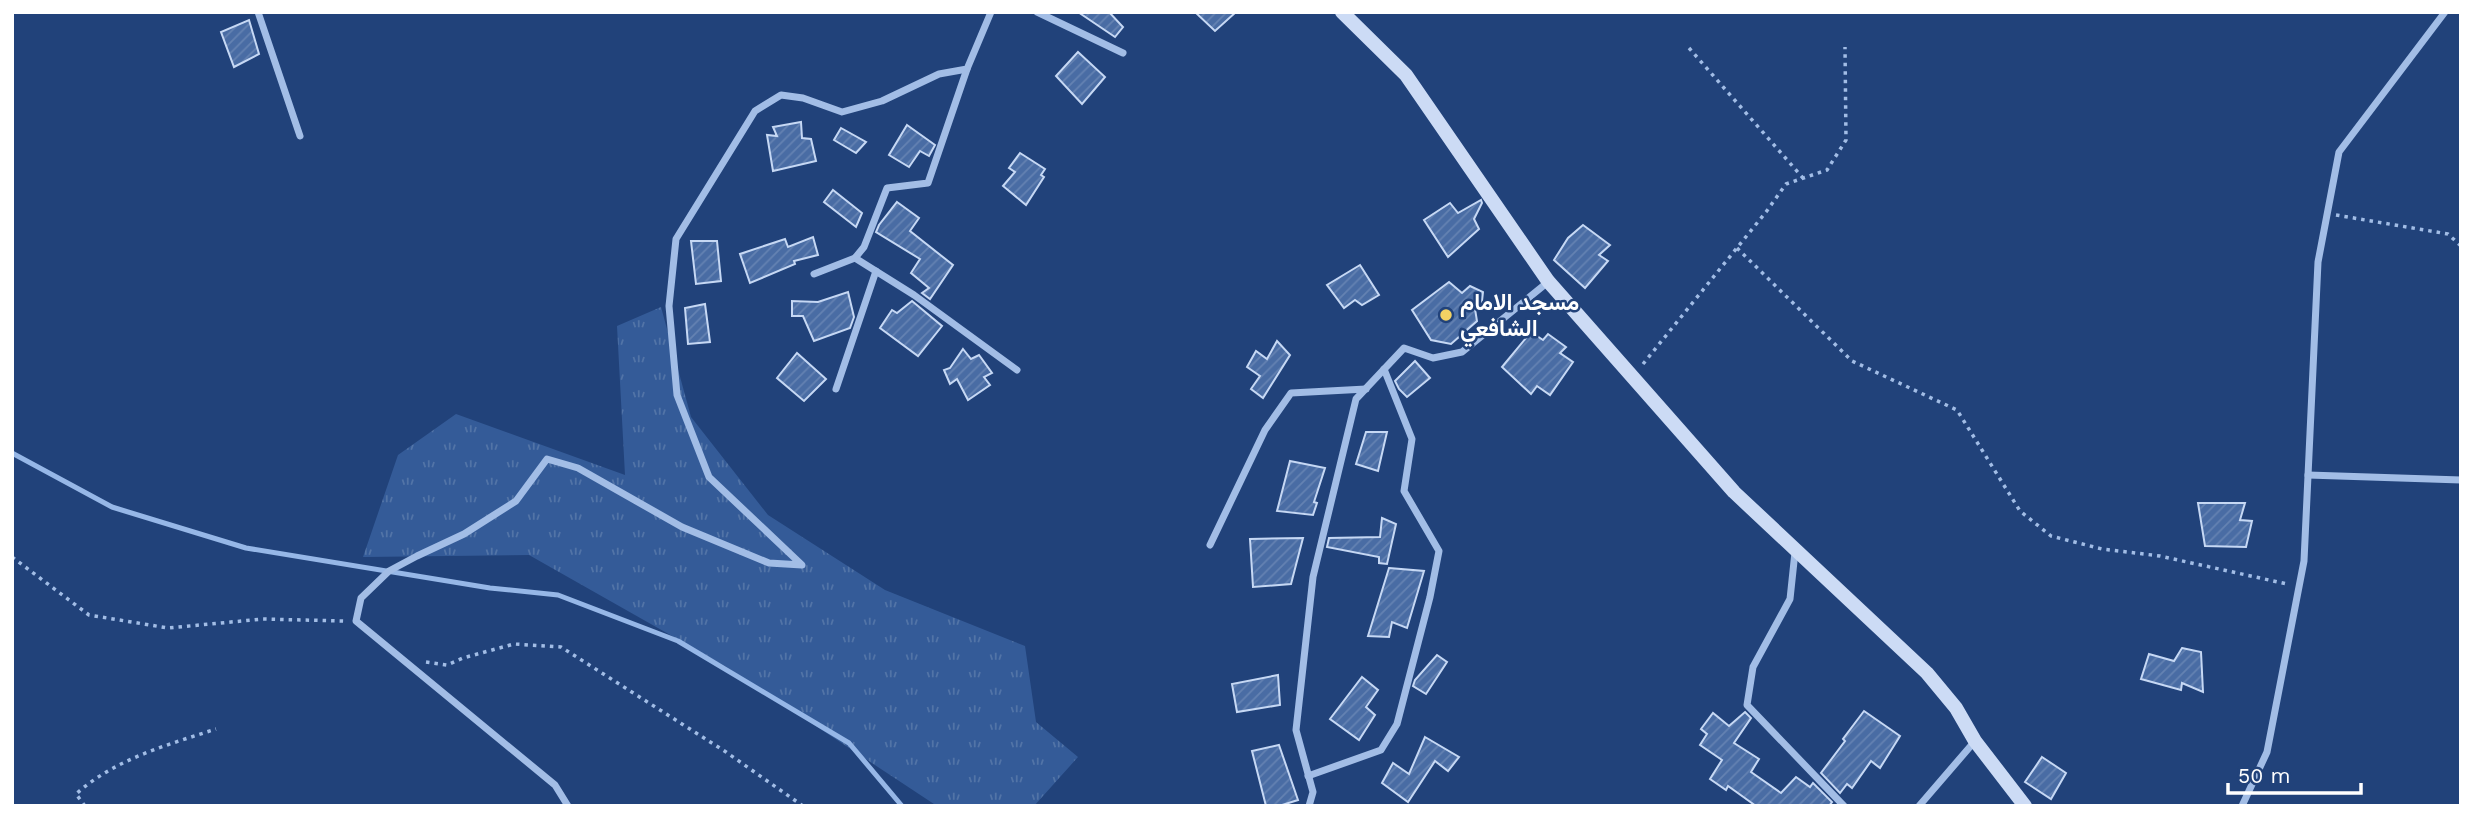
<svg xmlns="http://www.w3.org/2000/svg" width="2473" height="818" viewBox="0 0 2473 818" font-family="'Work Sans',Vazirmatn,sans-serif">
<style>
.grass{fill:url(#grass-tufts)}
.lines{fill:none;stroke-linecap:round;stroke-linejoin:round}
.stream{stroke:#96b7e7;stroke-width:5}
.building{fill:url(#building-hatch);stroke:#c6d8f4;stroke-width:2}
.path{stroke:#a2bde6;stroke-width:3.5;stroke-dasharray:3.5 5;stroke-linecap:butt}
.street{stroke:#a2bde6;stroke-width:7}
.secondary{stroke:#ccdbf5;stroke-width:14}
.poi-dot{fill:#f2d264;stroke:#21427a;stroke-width:2.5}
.labels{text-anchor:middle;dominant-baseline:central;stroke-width:5;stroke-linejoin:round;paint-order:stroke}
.poi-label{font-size:23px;font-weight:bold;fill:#fff;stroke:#21427a;text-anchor:start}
</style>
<defs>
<pattern id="grass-tufts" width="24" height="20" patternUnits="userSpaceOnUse" patternTransform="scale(1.75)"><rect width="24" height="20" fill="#345b98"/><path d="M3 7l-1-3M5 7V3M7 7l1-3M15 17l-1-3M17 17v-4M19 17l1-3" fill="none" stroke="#5274a7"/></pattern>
<pattern id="building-hatch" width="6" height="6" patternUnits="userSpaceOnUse" patternTransform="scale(1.75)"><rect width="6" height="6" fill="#496ca4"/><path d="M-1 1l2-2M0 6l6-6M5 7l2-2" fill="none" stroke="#6482b2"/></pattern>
</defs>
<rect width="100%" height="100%" fill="#21427a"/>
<!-- grass -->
<path class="grass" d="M661 307 691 417 768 515 885 590 1025 646 1036 722 1078 757 1034 806H937L725 666 529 555 363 557 398 455 456 414 625 475 617 326Z"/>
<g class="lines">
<!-- stream -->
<path class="stream" d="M12 453 112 507 246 548 490 588 558 595 678 641 849 743 902 806"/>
</g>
<!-- building -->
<g class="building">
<path d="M1078 12H1109L1123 27 1115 37Z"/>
<path d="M1195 12H1236L1215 31Z"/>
<path d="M249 20 259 54 234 67 221 32Z"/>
<path d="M1078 52 1105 77 1082 104 1056 76Z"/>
<path d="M801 122 802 138 811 139 816 161 773 171 767 135 777 136 773 127Z"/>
<path d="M907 125 935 145 929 156 920 151 909 167 889 155Z"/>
<path d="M841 128 866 142 856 153 834 140Z"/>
<path d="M1020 153 1045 169 1041 175 1044 177 1026 205 1003 186 1015 172 1009 168Z"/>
<path d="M833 190 862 213 856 227 824 202Z"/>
<path d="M1481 200 1482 203 1474 219 1479 229 1448 257 1424 220 1450 203 1458 213Z"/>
<path d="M897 202 919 218 910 231 953 265 930 299 922 293 929 288 911 273 920 259 876 232 879 225Z"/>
<path d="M1583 225 1610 245 1599 255 1608 261 1585 288 1554 260 1568 238Z"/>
<path d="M813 237 818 255 794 261 795 264 750 283 740 254 785 239 788 247Z"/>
<path d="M691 241H717L721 281 696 284Z"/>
<path d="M1360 265 1379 295 1362 305 1355 300 1344 308 1327 285Z"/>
<path d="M1449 282 1462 293 1470 286 1483 292 1482 301 1475 309 1477 321 1451 344 1431 340 1412 310Z"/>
<path d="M848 292 854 317 850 328 814 341 803 316H792V301L818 302Z"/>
<path d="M912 301 942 326 918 356 880 328 892 310 897 313Z"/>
<path d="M705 304 710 342 688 344 685 308Z"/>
<path d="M1531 332 1543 340 1548 334 1566 347 1560 353 1573 362 1550 395 1537 386 1531 394 1502 367Z"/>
<path d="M1277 341 1290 355 1263 398 1251 389 1260 376 1247 367 1256 351 1267 359Z"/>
<path d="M963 349 971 359 979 355 992 373 984 377 990 385 968 400 957 379 950 384 944 370 950 368Z"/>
<path d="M797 353 826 379 804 401 777 378Z"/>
<path d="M1415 361 1430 378 1407 397 1399 389 1395 381Z"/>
<path d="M1366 432H1387L1378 471 1356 464Z"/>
<path d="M1290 461 1325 468 1314 502 1317 503 1313 515 1277 511Z"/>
<path d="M2198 503H2245L2240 520 2252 521 2246 547 2205 546Z"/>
<path d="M1382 518 1396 524 1387 564 1379 563V557L1327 547 1329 538 1380 537Z"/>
<path d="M1303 538 1291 584 1253 587 1250 539Z"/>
<path d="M1389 568 1424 571 1407 628 1392 622 1389 637 1368 636Z"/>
<path d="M2182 648 2201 652 2203 692 2182 683 2181 690 2141 679 2149 654 2174 661Z"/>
<path d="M1437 655 1447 662 1426 694 1413 686 1415 680Z"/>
<path d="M1278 675 1280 705 1237 712 1232 684Z"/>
<path d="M1362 677 1378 690 1366 707 1375 715 1359 740 1330 719Z"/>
<path d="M1864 711 1900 736 1880 768 1871 761 1852 788 1847 784 1840 793 1821 773 1845 741 1843 739Z"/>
<path d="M1745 712 1751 718 1734 743 1759 759 1751 772 1781 793 1796 777 1810 787 1813 783 1832 802 1829 806H1756L1728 786 1726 790 1710 779 1722 760 1700 745 1707 734 1701 729 1713 713 1729 726Z"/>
<path d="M1425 737 1459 757 1448 771 1435 761 1408 802 1382 783 1393 763 1409 774Z"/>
<path d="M1279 745 1298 800 1279 806H1266L1252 751Z"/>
<path d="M2042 757 2066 773 2051 799 2025 782Z"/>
</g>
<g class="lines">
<!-- path -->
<g class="path">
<path d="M1689 48 1803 178"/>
<path d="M2336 215 2448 234 2461 246"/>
<path d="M1737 248 1852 361 1957 410 2020 511 2051 536 2102 549 2160 556 2287 584"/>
<path d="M1643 364 1766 212 1786 184 1827 170 1846 140 1845 47"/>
<path d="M12 557 89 615 168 628 263 619 344 621"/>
<path d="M426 662 447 665 463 658 514 644 561 647 726 752 803 806"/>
<path d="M85 806 76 794C115 759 167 745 216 729"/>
</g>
<!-- street -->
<g class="street">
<path d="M258 12 300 136"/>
<path d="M1037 12 1123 53"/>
<path d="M855 258 914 295 1017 370"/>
<path d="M814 274 855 258 864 247 887 188 928 183 967 69"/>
<path d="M836 389 876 271"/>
<path d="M2308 475 2461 480"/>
<path d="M1210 545 1265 430 1291 393 1366 389"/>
<path d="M1795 552 1790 599 1753 667 1747 705 1844 806"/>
<path d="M1308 776 1381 750 1397 724 1430 597 1439 551 1404 491 1412 439 1384 369"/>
<path d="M568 806 555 785 356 621 361 598 389 571 417 556 464 534 516 501 547 459 578 468 682 527 769 563 802 565 709 477 677 395 669 306 676 239 755 111 781 95 803 98 842 112 882 101 939 74 967 69 991 12"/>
<path d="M1309 806 1313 792 1296 730 1313 577 1356 399 1404 348 1433 358 1462 352 1548 282"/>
<path d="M1919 806 1975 741"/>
<path d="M2242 806 2267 752 2304 561 2318 262 2339 152 2445 12"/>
</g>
<!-- secondary -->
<path class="secondary" d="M1342 12 1406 75 1548 281 1734 492 1927 673 1956 708 1975 741 2025 806"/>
</g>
<!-- markers -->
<circle class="poi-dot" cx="1446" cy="315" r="7"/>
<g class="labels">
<!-- poi labels -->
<g class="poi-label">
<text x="1460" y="302">مسجد الامام<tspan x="1460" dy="26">الشافعي</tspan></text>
</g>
</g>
<!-- border -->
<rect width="2473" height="818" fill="none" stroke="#ffffff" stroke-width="28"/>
<!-- scale -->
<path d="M2228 783v10h133v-10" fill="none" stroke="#ffffff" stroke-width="3.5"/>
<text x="2238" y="783" font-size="21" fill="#ffffff" stroke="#21427a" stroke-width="5" paint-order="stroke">50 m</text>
</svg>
